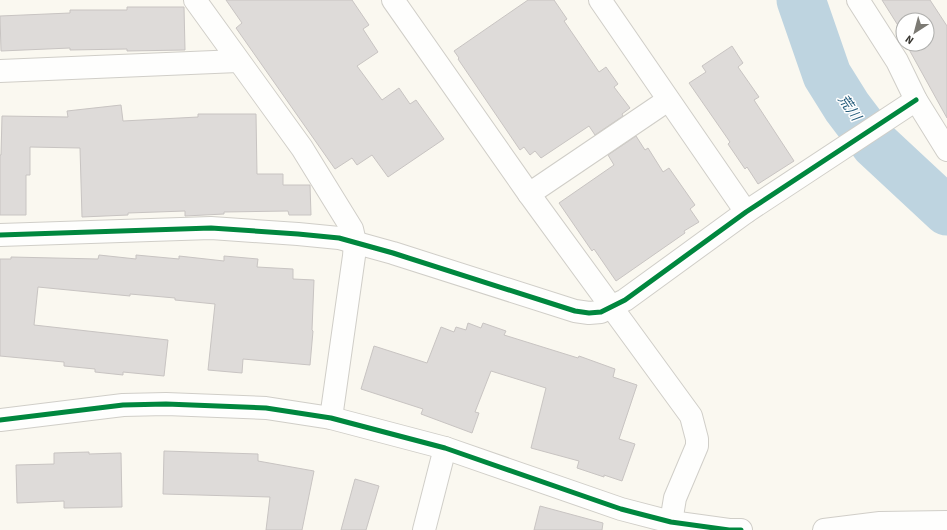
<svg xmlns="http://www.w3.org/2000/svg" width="947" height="530" viewBox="0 0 947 530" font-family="'Source Sans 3','Noto Sans JP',sans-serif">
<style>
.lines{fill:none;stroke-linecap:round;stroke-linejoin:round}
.river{stroke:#bed4e0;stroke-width:49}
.building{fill:#dedbd9;stroke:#c8c4c2}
.street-casing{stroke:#d0cec8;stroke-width:24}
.secondary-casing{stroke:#d0cec8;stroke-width:24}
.street{stroke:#fefefd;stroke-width:22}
.secondary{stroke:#fefefd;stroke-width:22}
.cycleway-casing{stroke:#fff;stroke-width:8}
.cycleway{stroke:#00873e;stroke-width:5}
.labels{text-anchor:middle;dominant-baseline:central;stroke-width:3;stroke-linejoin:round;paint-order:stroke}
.water-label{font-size:14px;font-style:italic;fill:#275d7c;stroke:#fff}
</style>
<rect width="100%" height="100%" fill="#faf8f0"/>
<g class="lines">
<!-- river -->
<path class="river" d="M801 0 827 75 847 107 875 144 947 211"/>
</g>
<!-- building -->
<g class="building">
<path d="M226 0H352L369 25 363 29 378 52 357 66 382 100 399 88 410 104 416 100 444 139 388 177 372 155 357 165 352 158 335 169 236 28 242 23Z"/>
<path d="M528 0H554L567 19 564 21 599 72 606 67 618 84 614 87 630 108 622 114 623 116 595 135 589 126 541 158 535 151 530 155 524 147 520 150 458 59 459 58 454 51Z"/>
<path d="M882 0H930L947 26V118L906 44H927V20H903V38L898 28 899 27Z"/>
<path d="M127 7H184L185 50 127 51V49L70 50V48L1 51 0 16 70 13V10H127Z"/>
<path d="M732 46 743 63 738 67 759 97 754 100 794 161 758 184 747 167 745 169 728 144 730 142 689 83 706 72 702 66Z"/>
<path d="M121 105 123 121 198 117V114H256L257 174H283V185H310L311 215H289L288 211 224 212V214L185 216V211L128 213V215L82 217 80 148 30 147V175H26V215H0V155H1L2 116 68 117 67 111Z"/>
<path d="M636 136 645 150 648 148 663 172 669 168 695 205 690 209 699 222 684 231 685 233 616 281 594 249 592 251 559 203 614 165 608 155Z"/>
<path d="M99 255 136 259V255L179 259V256L224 261V256L258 259 257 267 293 269V279L314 280 312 330 313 331 310 365 243 359 242 373 208 370 215 304 175 300V298L130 294V296L38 287 34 325 168 340 164 376 123 372V375L95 372V369L64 366V362L0 356V259H11V257L98 259Z"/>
<path d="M468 323 481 328 483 323 506 331 504 335 578 358 579 356 615 369 613 377 637 385 619 439 635 444 622 481 604 475V477L577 468 579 461 531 448 546 388 491 371 475 412 479 413 472 433 421 414 423 409 361 389 374 346 427 363 441 327 454 332 456 327 466 330Z"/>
<path d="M164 451 258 454V461L314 471 302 530H266L270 497 163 494Z"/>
<path d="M89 452V454L121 453 122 507 64 508V501L17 503 16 465 54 464V453Z"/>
<path d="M355 479 379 486 366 530H341Z"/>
<path d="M540 506 603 523 602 530H534Z"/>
</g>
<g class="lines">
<defs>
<g id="street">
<path d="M195 0 302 148 352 229 355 242 354 256 331 418"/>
<path d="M393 0 529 194 691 416 697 439V446L675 498 671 522"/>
<path d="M600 0 746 212"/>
<path d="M858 0 897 61 916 100 947 150"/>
<path d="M0 71 238 61"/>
<path d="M529 194 668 100"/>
<path d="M0 235 211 228 298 234 339 238 393 253 575 311 589 313 601 312 625 300 746 212 916 100"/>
<path d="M424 530 445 448"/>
</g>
<g id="secondary">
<path d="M0 420 123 405 166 404 266 408 331 418 445 448 621 509 671 522 729 530H741"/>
<path d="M824 530 880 523 947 522"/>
</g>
</defs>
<!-- street casing -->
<use href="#street" class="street-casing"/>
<!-- secondary casing -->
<use href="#secondary" class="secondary-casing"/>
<!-- street -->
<use href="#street" class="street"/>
<!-- secondary -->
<use href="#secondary" class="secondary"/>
<defs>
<g id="cycleway">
<path d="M0 235 211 228 298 234 339 238 393 253 575 311 589 313 601 312 625 300 746 212 916 100"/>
<path d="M0 420 123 405 166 404 266 408 331 418 445 448 621 509 671 522 729 530H741"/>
</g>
</defs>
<!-- cycleway casing -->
<use href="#cycleway" class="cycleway-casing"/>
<!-- cycleway -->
<use href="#cycleway" class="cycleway"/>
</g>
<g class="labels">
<!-- water labels -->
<g class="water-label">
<text transform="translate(849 108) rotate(55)">荒川</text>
</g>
</g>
<!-- north arrow -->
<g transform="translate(915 32) rotate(216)"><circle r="19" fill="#ffffff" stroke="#afafad"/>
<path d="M0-3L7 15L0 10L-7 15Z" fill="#7c7a74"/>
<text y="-6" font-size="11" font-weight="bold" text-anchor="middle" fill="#383631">N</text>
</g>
</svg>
